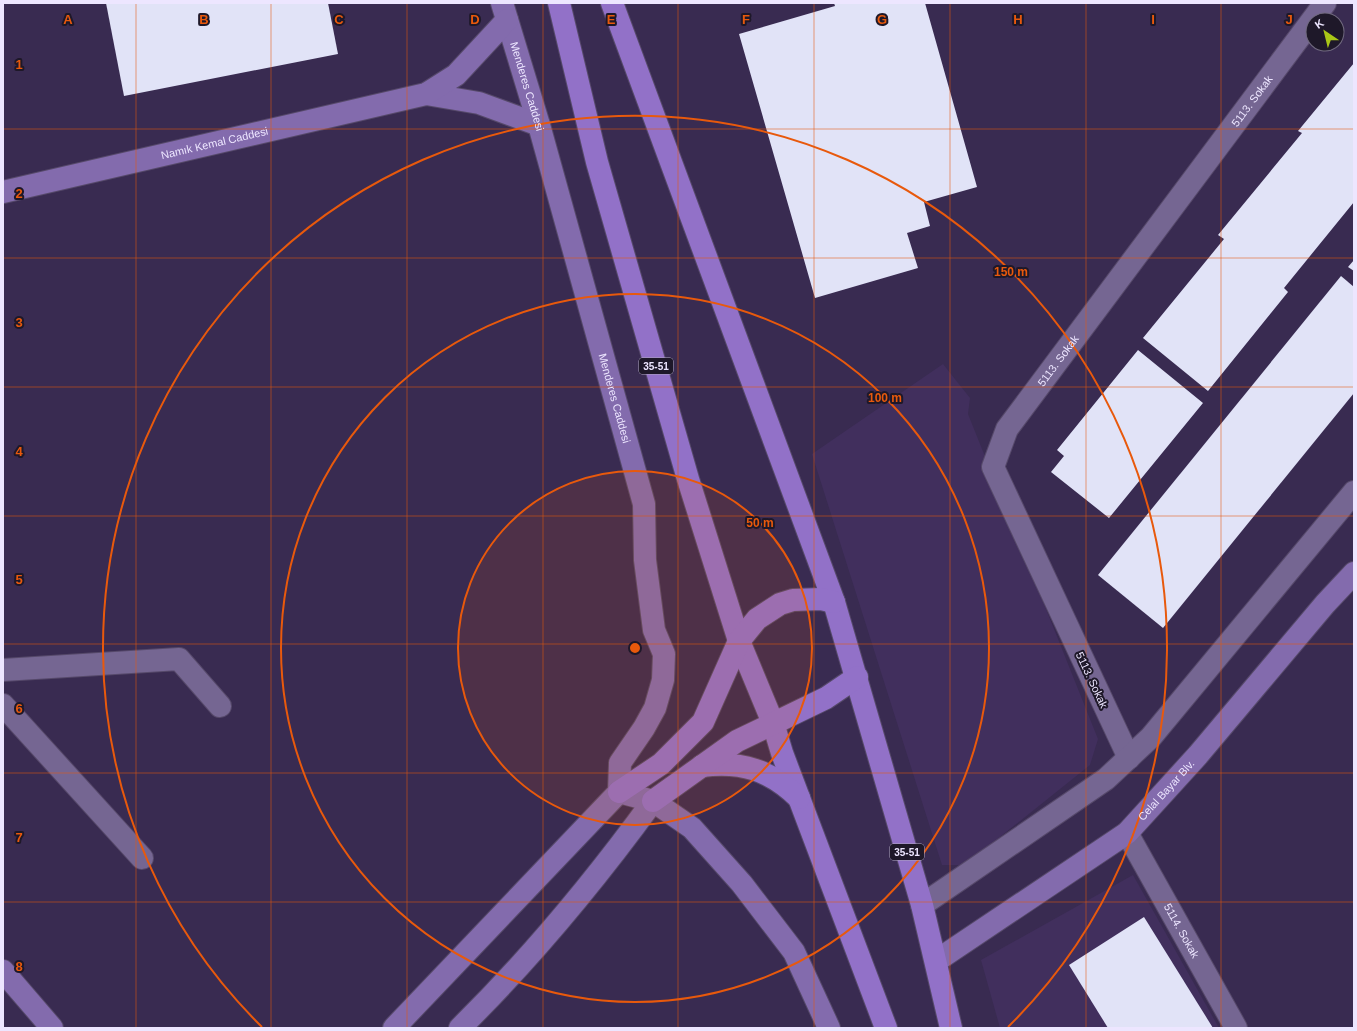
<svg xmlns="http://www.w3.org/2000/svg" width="1357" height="1031" viewBox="0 0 1357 1031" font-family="Helvetica,sans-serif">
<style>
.built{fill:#412f5d}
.building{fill:#e1e3f7}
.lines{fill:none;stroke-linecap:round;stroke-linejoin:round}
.street-casing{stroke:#56496a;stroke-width:24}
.secondary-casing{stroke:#56496a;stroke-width:24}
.primary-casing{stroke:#56496a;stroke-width:24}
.street{stroke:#756692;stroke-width:22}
.secondary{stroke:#836bad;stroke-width:22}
.primary{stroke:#9271c8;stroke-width:22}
.grid{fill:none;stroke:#e8590c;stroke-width:1;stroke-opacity:0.55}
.ring{fill:none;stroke:#e8590c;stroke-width:2}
.labels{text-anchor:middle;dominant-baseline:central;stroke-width:4;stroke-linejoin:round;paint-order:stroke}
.shield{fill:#1e1829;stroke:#afa8bf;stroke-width:1}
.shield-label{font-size:10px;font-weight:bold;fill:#ede6ff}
.street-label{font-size:11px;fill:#ede6ff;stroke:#1e1829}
.grid-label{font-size:13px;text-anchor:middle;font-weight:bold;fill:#e8590c;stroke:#1e1829;stroke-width:4;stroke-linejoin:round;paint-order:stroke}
.centre{fill:#e8590c;stroke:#1e1829;stroke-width:2}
.ring-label{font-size:12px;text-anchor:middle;font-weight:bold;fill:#e8590c;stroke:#1e1829;stroke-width:4;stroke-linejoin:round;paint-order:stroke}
</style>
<rect width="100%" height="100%" fill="#392b51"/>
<!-- built -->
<g class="built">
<path d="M943 364 970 398 968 414 1098 739 1090 765 965 865H942L812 454Z"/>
<path d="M1133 875 1219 1028H1000L981 960Z"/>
</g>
<!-- building -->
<g class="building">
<path d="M106 3H328L338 54 124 96Z"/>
<path d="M834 3H925L977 187 924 202 930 226 907 233 918 268 815 298 739 34 835 6Z"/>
<path d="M1354 63V202L1284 288 1288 292 1208 391 1143 338 1224 239 1218 235 1302 133 1298 131Z"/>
<path d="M1354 260V271L1348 267Z"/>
<path d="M1341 276 1354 287V393L1163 628 1098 575Z"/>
<path d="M1138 350 1203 403 1109 518 1051 472 1064 456 1057 450Z"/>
<path d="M1144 917 1213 1028H1108L1069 965Z"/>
</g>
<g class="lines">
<defs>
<g id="street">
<path d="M3 670 179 659 220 706"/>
<path d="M3 705 142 858"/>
<path id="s1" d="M1129 758 993 467 1007 429 1325 3"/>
<path id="s2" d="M1127 833 1236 1028"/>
<path d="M922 905 1106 779 1151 737 1354 492"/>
</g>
<g id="secondary">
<path id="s3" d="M502 3 539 125 644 504 645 560 654 630 664 654 663 680 655 708 644 728 620 763 619 792"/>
<path d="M426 94 479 103 539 125"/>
<path id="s4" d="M3 192 426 94 456 75 507 20"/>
<path d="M619 792 653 801 692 828 742 884 794 952 829 1028"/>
<path id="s5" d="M936 961 1127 833 1198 755 1325 604 1354 573"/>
<path d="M3 971 52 1028"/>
<path d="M394 1028 619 792"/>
<path d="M460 1028C531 958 594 882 653 801"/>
</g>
<g id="primary">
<path d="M559 3 597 162 688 479 739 641 773 723 782 753 886 1028"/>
<path d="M612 3 834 602 922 905 951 1028"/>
<path d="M702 766C742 761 770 770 799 798"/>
<path d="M619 792 661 764 703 722 739 641 757 619 780 604 793 600 821 599 834 602"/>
<path d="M653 801 737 741 826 698 857 677"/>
</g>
</defs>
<!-- street casing -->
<use href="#street" class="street-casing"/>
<!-- secondary casing -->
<use href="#secondary" class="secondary-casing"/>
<!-- primary casing -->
<use href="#primary" class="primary-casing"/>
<!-- street -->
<use href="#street" class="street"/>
<!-- secondary -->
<use href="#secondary" class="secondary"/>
<!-- primary -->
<use href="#primary" class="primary"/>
</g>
<!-- grid -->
<path class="grid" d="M136 3V1028M271 3V1028M407 3V1028M543 3V1028M678 3V1028M814 3V1028M950 3V1028M1086 3V1028M1221 3V1028M3 129H1354M3 258H1354M3 387H1354M3 516H1354M3 644H1354M3 773H1354M3 902H1354"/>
<!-- distance rings -->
<circle cx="635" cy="648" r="177" fill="#e8590c" fill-opacity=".12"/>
<g class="ring">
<circle cx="635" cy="648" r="177"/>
<circle cx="635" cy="648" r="354"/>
<path d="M262 1027A532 532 0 1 1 1008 1027"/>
</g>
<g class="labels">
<!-- shield labels -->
<g class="shield">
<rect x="639" y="358" width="34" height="16" rx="3"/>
<rect x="890" y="844" width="34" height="16" rx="3"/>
</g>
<g class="shield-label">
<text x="656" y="366">35-51</text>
<text x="907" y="852">35-51</text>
</g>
<!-- street labels -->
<g class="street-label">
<text stroke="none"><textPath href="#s3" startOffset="87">Menderes Caddesi</textPath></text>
<text stroke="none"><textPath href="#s1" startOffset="771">5113. Sokak</textPath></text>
<text stroke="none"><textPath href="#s4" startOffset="217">Namık Kemal Caddesi</textPath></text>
<text stroke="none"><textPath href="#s1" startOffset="447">5113. Sokak</textPath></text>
<text stroke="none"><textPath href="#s3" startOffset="411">Menderes Caddesi</textPath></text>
<text transform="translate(1092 680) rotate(65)">5113. Sokak</text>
<text stroke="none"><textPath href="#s5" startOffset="288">Celal Bayar Blv.</textPath></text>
<text stroke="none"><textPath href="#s2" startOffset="112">5114. Sokak</textPath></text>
</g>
</g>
<g class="grid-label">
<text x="68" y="24">A</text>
<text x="204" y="24">B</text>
<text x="339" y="24">C</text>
<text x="475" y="24">D</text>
<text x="611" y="24">E</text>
<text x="746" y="24">F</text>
<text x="882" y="24">G</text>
<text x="1018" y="24">H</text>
<text x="1153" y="24">I</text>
<text x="1289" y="24">J</text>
<text x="19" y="69">1</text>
<text x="19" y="198">2</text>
<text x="19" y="327">3</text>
<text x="19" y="456">4</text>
<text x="19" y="584">5</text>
<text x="19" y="713">6</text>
<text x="19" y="842">7</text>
<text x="19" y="971">8</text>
</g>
<circle cx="635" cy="648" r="6" class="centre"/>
<g class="ring-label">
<text x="1011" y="276">150 m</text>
<text x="885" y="402">100 m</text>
<text x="760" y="527">50 m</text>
</g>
<!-- border -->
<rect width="1357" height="1031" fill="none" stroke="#ede6ff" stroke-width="8"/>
<!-- north arrow -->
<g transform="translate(1325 32) rotate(325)"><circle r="19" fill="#1e1829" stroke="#716a7f"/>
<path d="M0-3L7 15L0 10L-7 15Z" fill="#aac717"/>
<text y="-6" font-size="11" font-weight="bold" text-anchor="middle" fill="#ede6ff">K</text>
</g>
</svg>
